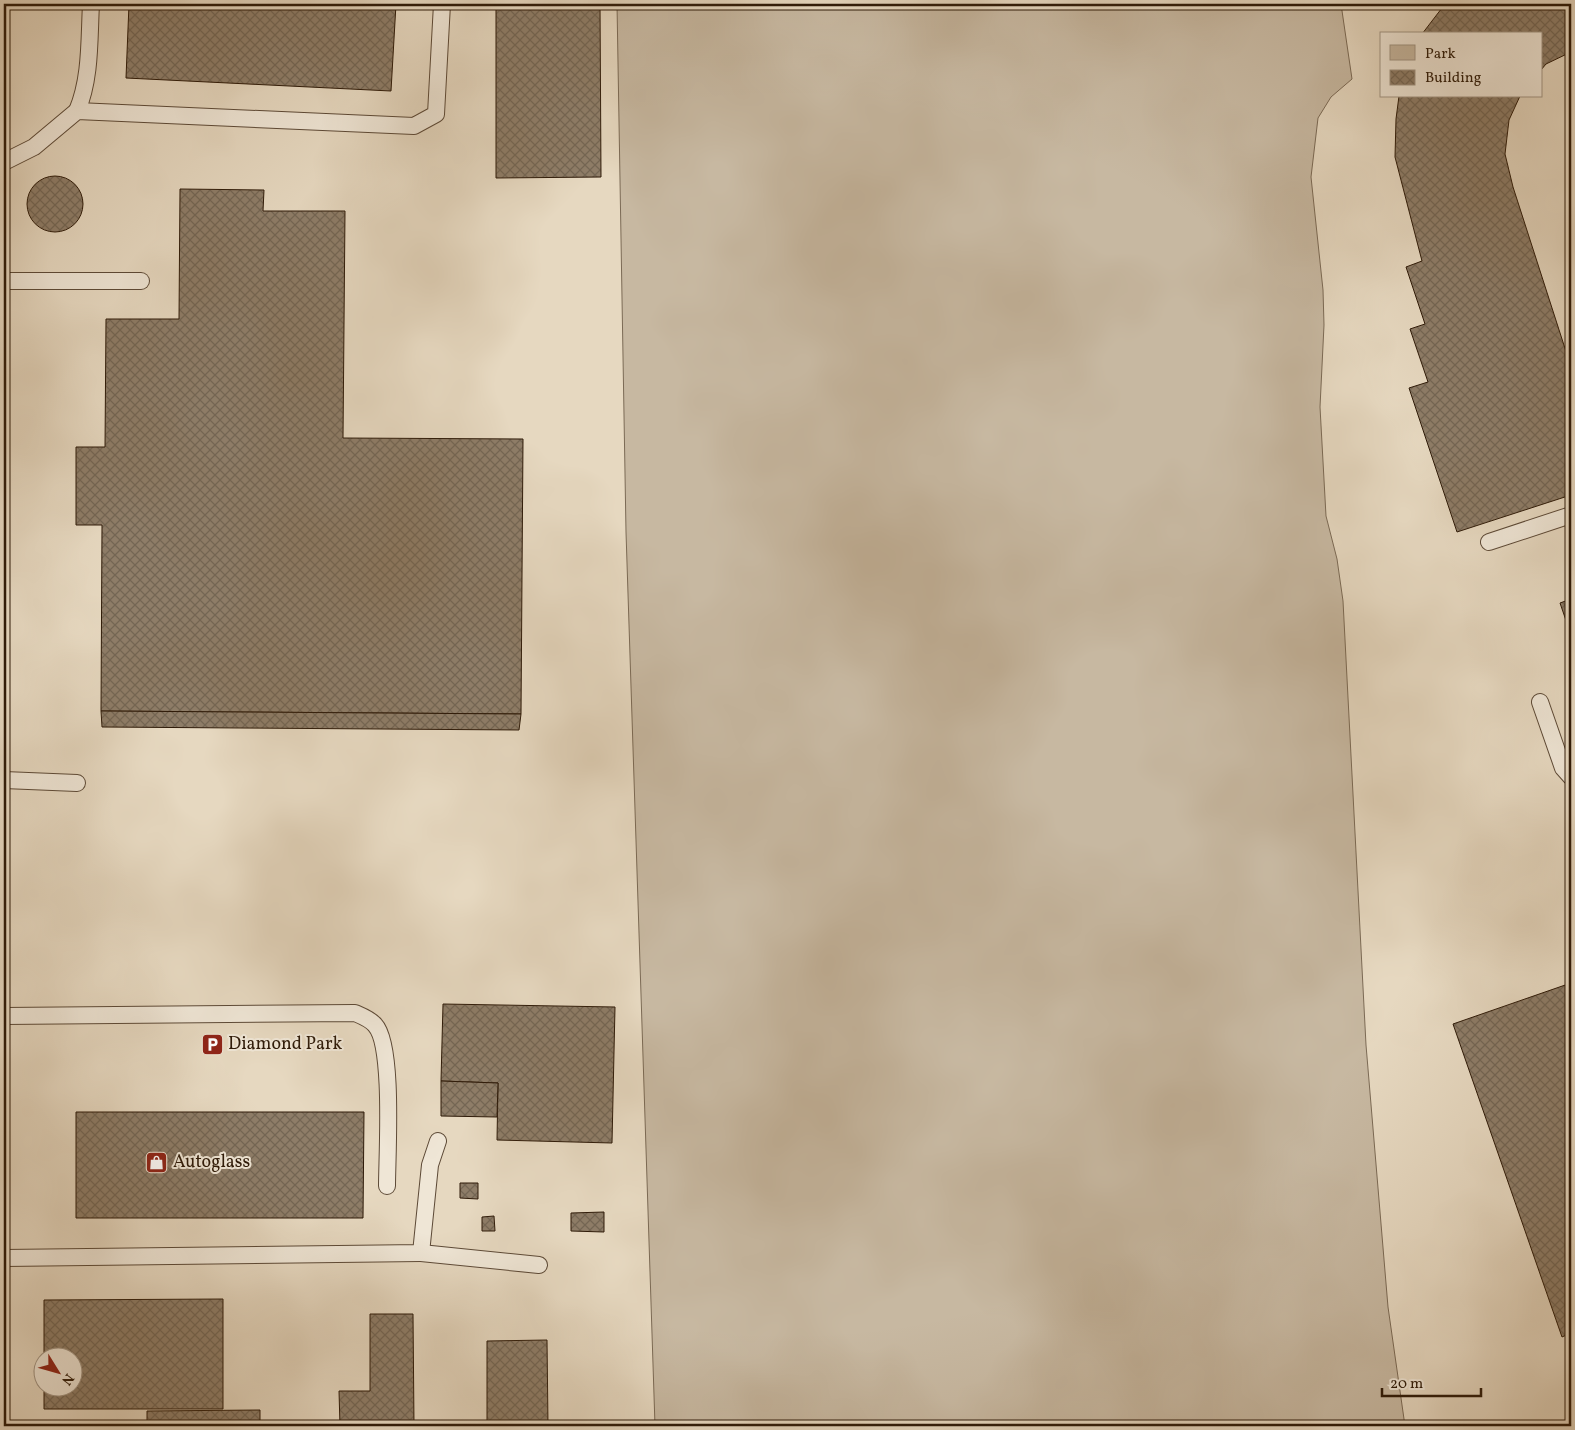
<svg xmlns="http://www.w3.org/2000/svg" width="1575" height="1430" viewBox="0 0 1575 1430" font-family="Vollkorn,serif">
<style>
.green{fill:#c7b8a1;stroke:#7b6a55}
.building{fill:url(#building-cross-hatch);stroke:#2f1b09}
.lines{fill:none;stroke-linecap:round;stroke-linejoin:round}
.service-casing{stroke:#5d4a37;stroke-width:18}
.service{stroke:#efe6d6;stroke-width:16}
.labels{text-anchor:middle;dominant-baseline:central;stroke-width:4;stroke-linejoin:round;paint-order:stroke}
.poi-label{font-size:18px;fill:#2f1b09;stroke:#efe6d6;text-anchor:start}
</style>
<defs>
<pattern id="building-cross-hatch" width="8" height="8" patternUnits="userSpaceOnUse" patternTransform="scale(1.25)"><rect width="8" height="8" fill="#8e7d68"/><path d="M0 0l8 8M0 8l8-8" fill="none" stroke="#746654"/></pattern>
</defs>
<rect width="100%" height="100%" fill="#e6d8c0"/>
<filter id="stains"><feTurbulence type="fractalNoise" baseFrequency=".004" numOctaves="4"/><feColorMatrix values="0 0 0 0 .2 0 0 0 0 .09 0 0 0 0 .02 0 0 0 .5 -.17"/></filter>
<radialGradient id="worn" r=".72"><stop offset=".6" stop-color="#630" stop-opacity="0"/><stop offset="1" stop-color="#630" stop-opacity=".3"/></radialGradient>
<!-- green -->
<path class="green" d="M617 4H1341L1352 79 1331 97 1318 118 1311 177 1323 290 1324 325 1320 407 1326 516 1337 559 1343 601 1366 1045 1388 1307 1405 1426H655L626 532Z"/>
<!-- building -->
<g class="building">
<path d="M129 4H396L391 91 126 78Z"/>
<path d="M496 4H600L601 177 496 178Z"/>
<path d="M1445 4H1571V52L1546 64 1541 70V34H1422Z"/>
<path d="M1399 96H1520L1509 120 1505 154 1513 187 1571 367V495L1457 532 1409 388 1428 382 1410 329 1425 324 1406 267 1422 261 1395 157 1396 119Z"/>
<circle cx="55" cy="204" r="28"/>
<path d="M180 189 264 190 263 211H345L343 438 523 439 521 714 101 711 102 525H76V447H105L106 319H179Z"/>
<path d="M1571 599V635L1560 603Z"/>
<path d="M101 711 521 714 519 730 102 727Z"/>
<path d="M1571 983V1333L1562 1337 1453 1024Z"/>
<path d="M443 1004 615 1007 612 1143 497 1140 498 1083 441 1081Z"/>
<path d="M441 1081 498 1083 497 1117 441 1116Z"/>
<path d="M76 1112H364L363 1218H76Z"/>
<path d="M460 1183H478V1199L460 1198Z"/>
<path d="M604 1212V1232L571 1231V1213Z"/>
<path d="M494 1216 495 1231H482V1217Z"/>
<path d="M223 1299V1409H44V1388H72V1358H44V1300Z"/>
<path d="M370 1314H413L414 1426H340L339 1391H370Z"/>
<path d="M547 1340 548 1426H487V1341Z"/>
<path d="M260 1410V1426H147V1411Z"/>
</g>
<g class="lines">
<defs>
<g id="service">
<path d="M77 111C91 78 89 40 91 4"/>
<path d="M4 162 34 147 77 111 414 126 436 114 442 4"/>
<path d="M4 281H141"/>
<path d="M1489 542 1571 515"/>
<path d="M1540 702 1563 768 1571 777"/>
<path d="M4 780 77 783"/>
<path d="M4 1016 355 1013C362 1016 370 1019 375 1025 394 1045 387 1155 387 1186"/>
<path d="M421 1253 539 1265"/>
<path d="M4 1258 421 1253 430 1165 438 1141"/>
</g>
</defs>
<!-- service casing -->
<use href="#service" class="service-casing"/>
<!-- service -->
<use href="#service" class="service"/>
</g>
<!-- icons -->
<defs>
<symbol id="parking-square" viewBox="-11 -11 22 22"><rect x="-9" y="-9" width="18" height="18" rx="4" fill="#8f2418" stroke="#efe6d6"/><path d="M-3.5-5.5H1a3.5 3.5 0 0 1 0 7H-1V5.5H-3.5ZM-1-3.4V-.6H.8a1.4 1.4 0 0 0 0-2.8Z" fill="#fff"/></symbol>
<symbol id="shop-square" viewBox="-11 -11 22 22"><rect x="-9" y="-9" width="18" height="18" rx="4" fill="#8f2418" stroke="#efe6d6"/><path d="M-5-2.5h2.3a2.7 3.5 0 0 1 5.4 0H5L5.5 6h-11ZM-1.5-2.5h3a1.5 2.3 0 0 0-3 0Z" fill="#fff"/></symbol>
</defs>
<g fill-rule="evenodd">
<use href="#parking-square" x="200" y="1032" width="25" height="25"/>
<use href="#shop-square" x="144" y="1150" width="25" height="25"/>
</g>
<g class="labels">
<!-- poi labels -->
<g class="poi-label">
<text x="228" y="1044">Diamond Park</text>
<text x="173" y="1162">Autoglass</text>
</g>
</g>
<!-- margin -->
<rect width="1575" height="1430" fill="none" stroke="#e6d8c0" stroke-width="20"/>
<rect x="5" y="5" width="1565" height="1420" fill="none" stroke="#2f1b09" stroke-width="2.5"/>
<rect x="10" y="10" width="1555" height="1410" fill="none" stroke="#2f1b09"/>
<!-- legend -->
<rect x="1380" y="32" width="162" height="65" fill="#efe6d6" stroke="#a29584"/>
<rect x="1390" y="45" width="25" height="15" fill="#c7b8a1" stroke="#a29584"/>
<text x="1425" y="58" font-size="15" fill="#2f1b09">Park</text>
<rect x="1390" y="70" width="25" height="15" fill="url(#building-cross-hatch)" stroke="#a29584"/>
<text x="1425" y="82" font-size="15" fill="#2f1b09">Building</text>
<!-- north arrow -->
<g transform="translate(58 1372) rotate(127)"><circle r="24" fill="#efe6d6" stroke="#a29584"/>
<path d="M0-4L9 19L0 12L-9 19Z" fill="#8f2418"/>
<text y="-8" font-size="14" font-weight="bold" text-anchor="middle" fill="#2f1b09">N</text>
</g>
<!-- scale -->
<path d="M1382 1388v8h99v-8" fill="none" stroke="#2f1b09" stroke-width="2.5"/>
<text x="1390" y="1388" font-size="15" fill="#2f1b09" stroke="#efe6d6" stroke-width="4" paint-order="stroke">20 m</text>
<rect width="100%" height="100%" filter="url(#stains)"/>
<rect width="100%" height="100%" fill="url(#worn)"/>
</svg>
